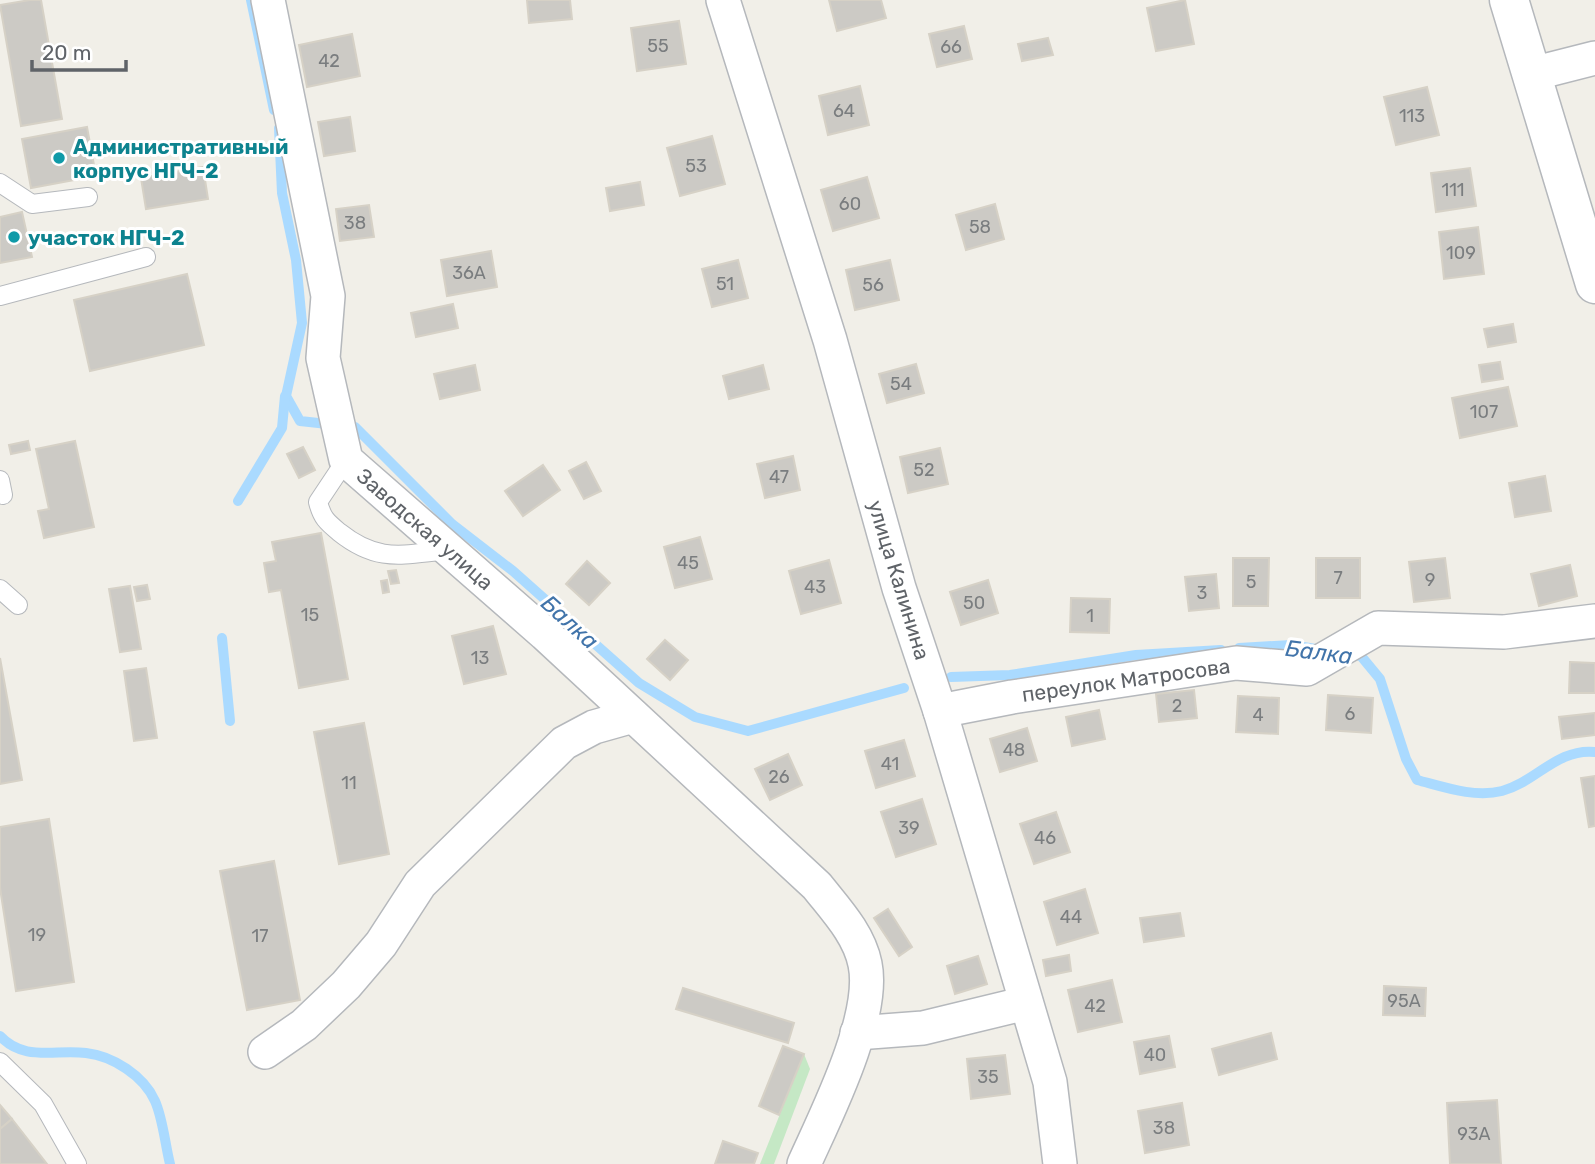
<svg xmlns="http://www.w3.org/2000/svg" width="1595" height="1164" viewBox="0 0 1595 1164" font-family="Rubik,sans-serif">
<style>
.green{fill:#c5e8c5}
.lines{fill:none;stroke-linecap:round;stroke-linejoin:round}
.stream{stroke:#aadaff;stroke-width:10}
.building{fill:#cccac5;stroke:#d6d1c6;stroke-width:2}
.service-casing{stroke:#b5b8bc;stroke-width:20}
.minor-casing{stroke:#b5b8bc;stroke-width:36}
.tertiary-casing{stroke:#b5b8bc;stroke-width:41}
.service{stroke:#fff;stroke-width:18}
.minor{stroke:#fff;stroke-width:33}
.tertiary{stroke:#fff;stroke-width:38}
.culture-dot{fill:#0f9aa8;stroke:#fff;stroke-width:2.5}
.labels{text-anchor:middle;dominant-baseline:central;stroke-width:6;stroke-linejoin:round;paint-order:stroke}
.number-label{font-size:18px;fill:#7a7d7f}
.culture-label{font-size:21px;font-weight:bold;fill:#0d838f;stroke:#fff;text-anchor:start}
.street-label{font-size:21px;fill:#5f6368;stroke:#fff}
.water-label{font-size:23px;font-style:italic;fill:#4174aa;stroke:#fff}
</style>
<rect width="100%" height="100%" fill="#f1efe8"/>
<!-- green -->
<path class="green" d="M804 1054 810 1069 774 1164H760Z"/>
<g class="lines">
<!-- stream -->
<g class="stream">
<path d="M251 0 274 110"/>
<path d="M279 128 282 193 296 260 302 323 286 396 300 421 355 427 452 524 513 571 639 683 695 717 748 731 904 688"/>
<path d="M238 501 282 428 285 396"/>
<path d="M222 638 230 721"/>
<path d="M1239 648 1291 645 1322 650"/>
<path d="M1351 654 1361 656 1380 679 1406 759 1417 780C1444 787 1474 798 1502 791 1536 782 1557 748 1595 752"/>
<path d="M951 677 1010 675 1136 655 1221 650"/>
<path d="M0 1036C24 1062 55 1049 86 1053 113 1056 144 1076 155 1101 163 1119 165 1144 170 1164"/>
</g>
</g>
<!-- building -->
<g class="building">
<path d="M30 0H41L62 119 21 126 0 5Z"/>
<path d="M527 0H570L572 19 529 23Z"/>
<path d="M829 0H881L886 18 837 31Z"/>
<path d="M1185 0 1194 44 1156 51 1147 8Z"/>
<path d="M679 21 686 64 637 71 631 28Z"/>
<path d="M964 26 972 59 937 67 929 34Z"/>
<path d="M352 34 360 76 307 87 299 45Z"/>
<path d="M1048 38 1053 55 1022 61 1018 44Z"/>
<path d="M860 86 869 125 828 135 819 96Z"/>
<path d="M1427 87 1439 135 1396 145 1384 97Z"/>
<path d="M350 117 355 151 324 156 318 122Z"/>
<path d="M87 127 96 176 31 188 22 139Z"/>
<path d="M712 136 725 184 680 196 667 148Z"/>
<path d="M203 167 208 199 146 209 141 178Z"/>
<path d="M1470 168 1476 206 1436 212 1431 173Z"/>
<path d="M867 177 879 218 833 231 821 190Z"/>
<path d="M640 182 644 205 610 211 606 188Z"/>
<path d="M995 204 1004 239 966 250 956 215Z"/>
<path d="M369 205 374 237 340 241 336 209Z"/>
<path d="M22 212 32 257 0 263V217Z"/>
<path d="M1478 227 1484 274 1444 279 1439 232Z"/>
<path d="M491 251 497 287 447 296 441 260Z"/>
<path d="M738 260 748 298 712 307 702 269Z"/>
<path d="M890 260 899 300 855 310 846 270Z"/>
<path d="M187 274 204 345 90 371 74 300Z"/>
<path d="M453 304 458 328 416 337 411 313Z"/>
<path d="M1513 324 1516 342 1488 347 1484 329Z"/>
<path d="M1500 362 1503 379 1482 382 1479 365Z"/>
<path d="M916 364 924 393 887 403 879 374Z"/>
<path d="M475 365 480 390 440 399 434 374Z"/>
<path d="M763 365 769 389 729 399 723 376Z"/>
<path d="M1508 387 1517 426 1460 438 1452 398Z"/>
<path d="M28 441 30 450 11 454 9 445Z"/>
<path d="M75 441 94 527 44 538 38 511 49 509 36 449Z"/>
<path d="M303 447 315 470 299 478 287 454Z"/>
<path d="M940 448 948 484 908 493 900 457Z"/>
<path d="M793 456 800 490 765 498 757 464Z"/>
<path d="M586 462 601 491 584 499 569 471Z"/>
<path d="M543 465 560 490 523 516 505 491Z"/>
<path d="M1545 476 1551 511 1515 517 1509 483Z"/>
<path d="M321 533 348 679 299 688 281 590 269 592 264 563 276 561 272 542Z"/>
<path d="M700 537 712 579 675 588 664 547Z"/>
<path d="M1233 558H1269L1268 606H1233Z"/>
<rect x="1316" y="558" width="44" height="40"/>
<path d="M1445 558 1450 598 1414 602 1409 562Z"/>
<path d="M829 560 841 603 801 614 789 571Z"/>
<path d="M587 561 610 583 589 605 566 584Z"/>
<path d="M1570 565 1577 596 1539 606 1531 574Z"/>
<path d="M396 570 399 583 391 584 388 571Z"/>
<path d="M1216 574 1219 608 1189 611 1185 577Z"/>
<path d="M387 580 389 592 383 593 381 581Z"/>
<path d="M988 580 998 613 961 625 950 592Z"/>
<path d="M147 585 150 599 137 601 134 587Z"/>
<path d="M130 586 141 649 120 652 109 589Z"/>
<path d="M1071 598 1110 599 1109 633 1070 632Z"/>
<path d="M493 626 506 674 464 684 452 636Z"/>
<path d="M665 640 688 660 670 680 647 659Z"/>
<path d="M0 658 22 780 0 784Z"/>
<path d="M1570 662 1595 663V693H1569Z"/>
<path d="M146 668 157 738 134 741 124 671Z"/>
<path d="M1194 690 1197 718 1159 722 1156 694Z"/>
<path d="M1328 695 1373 698 1371 733 1326 730Z"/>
<path d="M1238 696 1279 698 1278 734 1236 732Z"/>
<path d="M1099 710 1105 739 1072 746 1066 717Z"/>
<path d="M1595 713V735L1562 739 1559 717Z"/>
<path d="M364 723 389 854 339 864 314 732Z"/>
<path d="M1027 728 1037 761 1000 772 990 739Z"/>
<path d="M904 740 915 776 876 788 865 751Z"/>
<path d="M788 754 802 785 770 800 755 769Z"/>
<path d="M1595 776V826L1589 827 1581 778Z"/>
<path d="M922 799 936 844 896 857 881 812Z"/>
<path d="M1056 812 1070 852 1034 864 1020 824Z"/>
<path d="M49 819 74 982 16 991 0 888V827Z"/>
<path d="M274 861 300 1000 247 1010 220 871Z"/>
<path d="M1085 889 1098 933 1057 945 1044 902Z"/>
<path d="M888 909 912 947 899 956 874 918Z"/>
<path d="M1180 913 1184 936 1144 942 1140 918Z"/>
<path d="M1069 955 1071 971 1046 976 1043 960Z"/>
<path d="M978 956 987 984 955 994 947 966Z"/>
<path d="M1112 980 1122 1022 1078 1032 1068 990Z"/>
<path d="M1384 986 1426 988 1425 1016 1383 1015Z"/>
<path d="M683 988 794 1023 788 1043 676 1009Z"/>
<path d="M1271 1033 1277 1059 1219 1075 1212 1049Z"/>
<path d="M1169 1036 1175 1067 1140 1074 1134 1042Z"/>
<path d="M783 1046 804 1054 779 1115 759 1106Z"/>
<path d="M1005 1055 1010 1094 971 1099 967 1059Z"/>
<path d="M1497 1100 1501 1164H1450L1447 1103Z"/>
<path d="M1182 1103 1189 1145 1145 1153 1138 1111Z"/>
<path d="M0 1105 12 1119 0 1129Z"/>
<path d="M12 1119 47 1164H0V1129Z"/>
<path d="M723 1141 758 1153 754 1164H715Z"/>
</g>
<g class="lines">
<defs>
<g id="service">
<path d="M0 183 32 204 88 197"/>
<path d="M0 296 146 257"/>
<path d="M346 460 318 502C322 518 327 522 339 532 379 564 403 554 450 550"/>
<path d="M0 480 3 495"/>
<path d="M0 589 18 605"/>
<path d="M0 1062 43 1104 77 1164"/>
</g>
<g id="minor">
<path d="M268 0 328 296 323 358 346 460 545 634 817 886C836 910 859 934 865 964 876 1017 826 1115 804 1164"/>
<path d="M723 0 830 340 899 588 940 711 1050 1082 1060 1164"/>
<path d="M1532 74 1595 58"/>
<path d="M940 711 1012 697 1236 663 1307 669 1378 628 1504 632 1595 621"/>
<path d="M857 1033 923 1028 1026 1003"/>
<path d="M265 1052 304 1025 346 985 381 944 420 884 564 743 594 727 633 716"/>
</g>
<path id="tertiary" d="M1509 0 1595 284"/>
</defs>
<!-- service casing -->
<use href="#service" class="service-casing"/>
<!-- minor casing -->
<use href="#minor" class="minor-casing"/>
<!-- tertiary casing -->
<use href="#tertiary" class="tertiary-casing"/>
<!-- service -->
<use href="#service" class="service"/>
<!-- minor -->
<use href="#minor" class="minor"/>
<!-- tertiary -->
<use href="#tertiary" class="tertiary"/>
</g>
<!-- markers -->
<g class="culture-dot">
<circle cx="59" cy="158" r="7"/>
<circle cx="14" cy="237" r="7"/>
</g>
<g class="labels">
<!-- number labels -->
<g class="number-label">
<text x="658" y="46">55</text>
<text x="951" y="47">66</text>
<text x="329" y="61">42</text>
<text x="844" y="111">64</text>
<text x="1412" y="116">113</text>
<text x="696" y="166">53</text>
<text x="1453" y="190">111</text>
<text x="850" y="204">60</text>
<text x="355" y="223">38</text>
<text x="980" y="227">58</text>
<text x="1461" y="253">109</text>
<text x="469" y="273">36А</text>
<text x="725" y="284">51</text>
<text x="873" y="285">56</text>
<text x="901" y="384">54</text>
<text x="1484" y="412">107</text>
<text x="924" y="470">52</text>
<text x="779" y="477">47</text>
<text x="688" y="563">45</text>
<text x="1338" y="578">7</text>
<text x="1430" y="580">9</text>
<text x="1251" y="582">5</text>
<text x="815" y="587">43</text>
<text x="1202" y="593">3</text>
<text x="974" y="603">50</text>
<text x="310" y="615">15</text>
<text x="1090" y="616">1</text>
<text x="480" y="658">13</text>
<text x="1177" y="706">2</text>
<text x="1350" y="714">6</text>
<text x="1258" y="715">4</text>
<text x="1014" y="750">48</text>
<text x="890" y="764">41</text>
<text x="779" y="777">26</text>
<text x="349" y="783">11</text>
<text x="909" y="828">39</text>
<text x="1045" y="838">46</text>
<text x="1071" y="917">44</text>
<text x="37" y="935">19</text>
<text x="260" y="936">17</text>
<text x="1404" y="1001">95А</text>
<text x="1095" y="1006">42</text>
<text x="1155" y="1055">40</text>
<text x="988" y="1077">35</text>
<text x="1164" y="1128">38</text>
<text x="1474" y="1134">93А</text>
</g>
<!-- culture labels -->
<g class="culture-label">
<text x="73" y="146">Административный<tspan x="73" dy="24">корпус НГЧ-2</tspan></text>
<text x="28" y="237">участок НГЧ-2</text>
</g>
<!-- street labels -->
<g class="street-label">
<text transform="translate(425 529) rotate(41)">Заводская улица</text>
<text transform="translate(899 580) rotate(73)">улица Калинина</text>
<text transform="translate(1126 680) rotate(-8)">переулок Матросова</text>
</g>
<!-- water labels -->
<g class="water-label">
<text transform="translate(570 622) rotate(42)">Балка</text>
<text transform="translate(1319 652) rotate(7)">Балка</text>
</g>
</g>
<!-- scale -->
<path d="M32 60v10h94v-10" fill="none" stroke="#5f6368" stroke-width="3.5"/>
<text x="42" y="60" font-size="21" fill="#5f6368" stroke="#ffffff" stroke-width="5" paint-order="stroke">20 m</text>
</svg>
